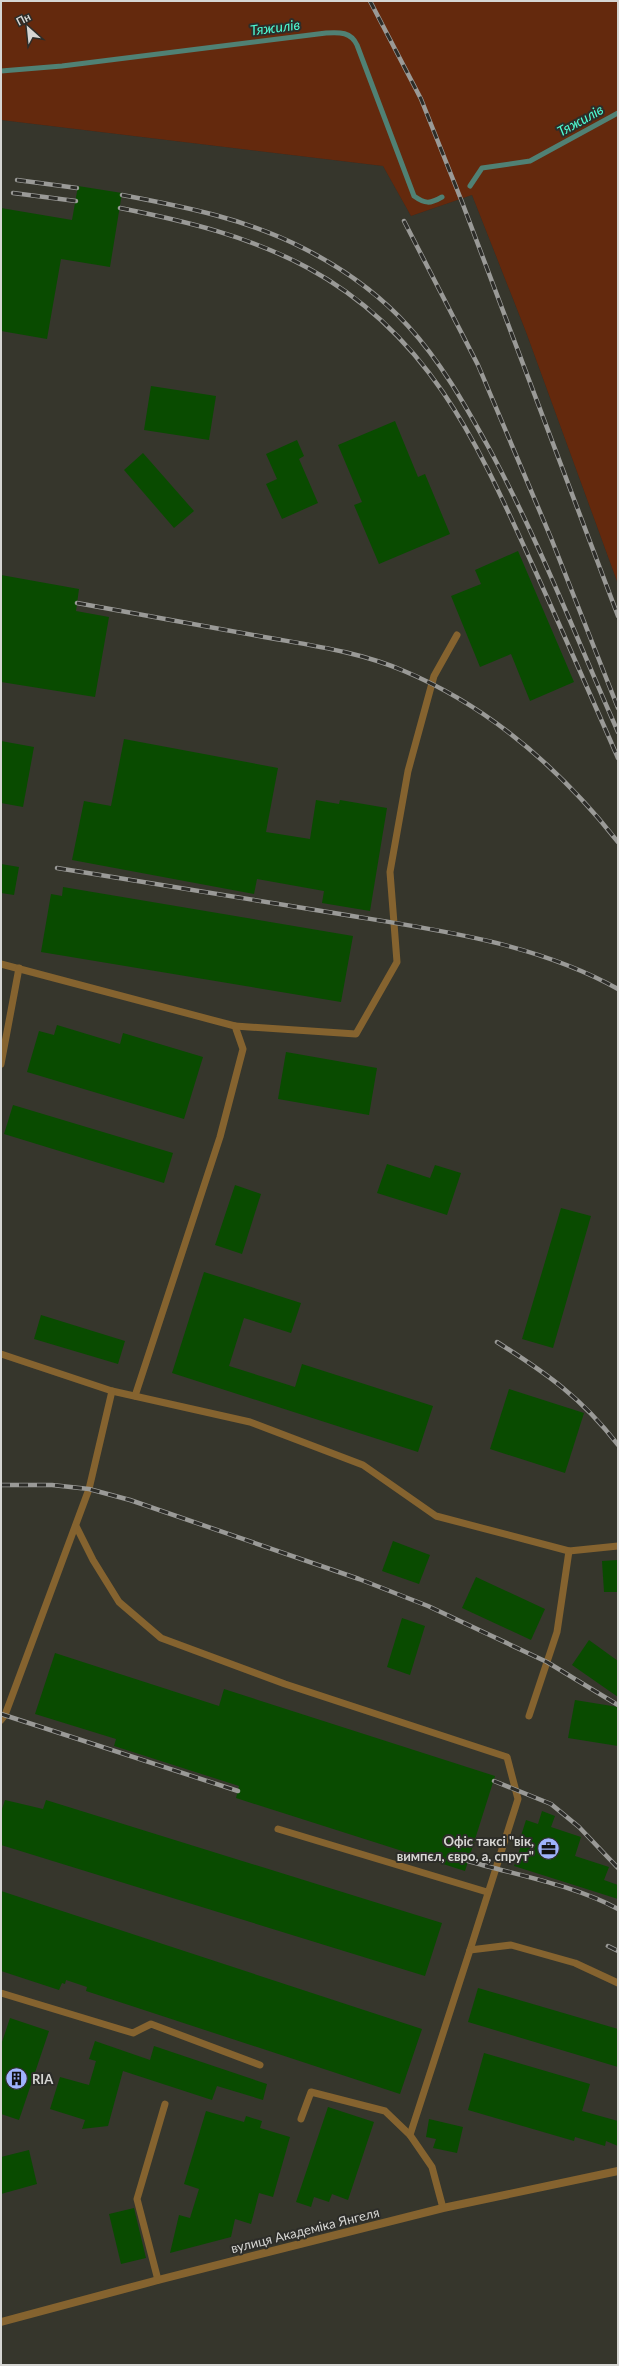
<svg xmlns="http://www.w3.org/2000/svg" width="619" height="2366" viewBox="0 0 619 2366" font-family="Lato,sans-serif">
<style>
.built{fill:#36362c}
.green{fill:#64290d}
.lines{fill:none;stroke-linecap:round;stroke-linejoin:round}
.stream{stroke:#508174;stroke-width:5}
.building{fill:#094b00}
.lane{stroke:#85632f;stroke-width:7}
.street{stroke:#85632f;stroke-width:8}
.rail-casing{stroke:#9a9a97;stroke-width:4.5}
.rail{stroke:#2d2d29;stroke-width:3;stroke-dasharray:9;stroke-linecap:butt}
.labels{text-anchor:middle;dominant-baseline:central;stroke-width:4;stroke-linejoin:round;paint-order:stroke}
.poi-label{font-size:13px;font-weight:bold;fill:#d6d6d3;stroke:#2d2d29;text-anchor:end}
.street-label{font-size:13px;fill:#d6d6d3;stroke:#2d2d29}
.water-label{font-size:14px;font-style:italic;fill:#4efcd4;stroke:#2d2d29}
</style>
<rect width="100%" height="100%" fill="#2d2d29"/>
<!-- built -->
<path class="built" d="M1 120 383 166 411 216 472 195 526 332 618 584V2365H1Z"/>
<!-- green -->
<path class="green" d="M1 1H618V584L526 332 472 195 411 216 383 166 1 120Z"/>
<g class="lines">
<!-- stream -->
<g class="stream">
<path d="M1 71 62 66 326 33C340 32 351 32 357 45L414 196C425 204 430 204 442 197"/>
<path d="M470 186 482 168 530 161 618 113"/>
</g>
</g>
<!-- building -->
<g class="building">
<path d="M78 186 122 193 110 267 61 259 47 339 1 331V208L72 220Z"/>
<path d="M151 386 216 396 209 440 144 430Z"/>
<path d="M395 421 418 477 425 474 450 534 379 564 354 505 362 502 338 445Z"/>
<path d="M297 440 304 456 299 459 318 503 282 519 266 484 277 479 266 454Z"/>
<path d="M143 453 194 511 174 528 124 470Z"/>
<path d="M518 551 574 682 530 701 511 654 480 667 451 596 481 584 475 570Z"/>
<path d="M1 575 79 589 76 611 109 617 95 697 1 682Z"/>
<path d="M124 739 278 768 266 832 310 839 316 800 339 804 340 800 387 808 370 911 322 903 324 891 257 879 254 894 72 860 84 801 111 806Z"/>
<path d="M1 741 34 747 23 807 1 803Z"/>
<path d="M1 864 19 867 14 895 1 893Z"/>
<path d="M63 887 353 936 341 1002 41 952 51 894 62 896Z"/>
<path d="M57 1025 120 1044 123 1033 203 1057 184 1119 27 1072 39 1031 54 1035Z"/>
<path d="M286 1052 377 1068 369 1115 278 1099Z"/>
<path d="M13 1105 173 1153 164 1183 4 1134Z"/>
<path d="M387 1164 430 1178 435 1165 461 1173 447 1215 377 1193Z"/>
<path d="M235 1185 261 1194 242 1254 215 1245Z"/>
<path d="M561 1208 591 1216 553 1348 522 1339Z"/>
<path d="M204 1272 301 1303 291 1333 244 1318 229 1366 295 1387 302 1364 433 1406 418 1452 172 1373Z"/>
<path d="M41 1315 125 1341 118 1364 34 1339Z"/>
<path d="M509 1389 584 1413 565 1473 490 1449Z"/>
<path d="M393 1541 430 1555 419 1584 382 1571Z"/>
<path d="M618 1560V1592H604L602 1561Z"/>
<path d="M476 1577 545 1609 531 1640 462 1608Z"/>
<path d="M402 1618 425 1626 410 1675 387 1667Z"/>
<path d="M589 1640 618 1661V1697L572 1665Z"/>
<path d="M55 1653 219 1706 224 1689 495 1776 465 1871 236 1798 239 1786 114 1746 116 1739 35 1714Z"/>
<path d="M575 1700 618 1707V1746L568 1738Z"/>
<path d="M5 1800 43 1809 46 1800 442 1923 425 1976 1 1845V1812Z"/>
<path d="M542 1811 555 1816 551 1827 581 1837 575 1856 609 1867 604 1880 618 1885V1899L514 1866 523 1840 520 1839 526 1820 538 1824Z"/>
<path d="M1 1891 422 2029 400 2094 86 1991 87 1987 66 1980 65 1984 62 1983 59 1990 1 1971Z"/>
<path d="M478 1988 618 2029V2067L468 2022Z"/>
<path d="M10 2018 49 2031 19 2120 1 2114V2045Z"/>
<path d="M95 2041 150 2060 154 2046 267 2084 263 2100 217 2086 212 2100 123 2071 108 2126 82 2129 85 2120 50 2109 60 2077 89 2085 96 2061 89 2059Z"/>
<path d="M484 2053 590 2084 582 2111 618 2121V2146L606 2141 605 2146 575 2137 574 2141 468 2110Z"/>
<path d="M328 2107 374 2122 348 2200 332 2194 329 2202 314 2197 311 2207 296 2202Z"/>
<path d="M206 2111 244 2122 246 2116 262 2121 260 2128 290 2137 273 2197 259 2193 251 2224 235 2219 231 2237 170 2253 179 2215 190 2218 199 2189 184 2184Z"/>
<path d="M429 2119 463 2127 457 2153 433 2148 436 2139 426 2137Z"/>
<path d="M29 2150 37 2184 1 2194V2157Z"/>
<path d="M134 2208 146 2258 121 2264 109 2214Z"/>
</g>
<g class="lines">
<!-- lane -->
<g class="lane">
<path d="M1 964 235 1026 243 1049 220 1137 135 1396"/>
<path d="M235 1026 356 1034 397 962 390 872 408 771 434 676 457 635"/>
<path d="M1 1064 19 968"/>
<path d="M1 1354 112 1391 250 1422 363 1465 436 1516 569 1551 618 1546"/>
<path d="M76 1526 93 1560 119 1602 161 1638 285 1684 507 1757 518 1799 470 1950"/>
<path d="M529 1716 557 1632 569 1551"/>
<path d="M1 1720 5 1715 89 1489 112 1391"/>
<path d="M278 1829 487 1892"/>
<path d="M1 1993 133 2033 151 2024 260 2065"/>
<path d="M301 2119 311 2092 385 2111 410 2135"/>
<path d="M443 2208 432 2167 410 2135 470 1950 511 1945 575 1963 618 1983"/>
<path d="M158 2280 137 2199 165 2104"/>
</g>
<!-- street -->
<path class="street" d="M1 2322 158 2280 443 2208 618 2171"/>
<defs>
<g id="rail">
<path d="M370 1 421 99 462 202 618 616"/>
<path d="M17 180 77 188"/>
<path d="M13 193 76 201"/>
<path d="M122 195C186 207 247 219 305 249 342 268 380 295 408 326 442 363 466 407 490 450 539 541 576 637 618 732"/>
<path d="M120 208C185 221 249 236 308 268 431 335 478 445 533 566 562 630 590 694 618 758"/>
<path d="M404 221 478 365 551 538 618 708"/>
<path d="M77 603C138 614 198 625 259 636 308 645 358 651 404 671 490 707 561 770 618 842"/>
<path d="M57 868C149 883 241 898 334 913 430 929 532 941 618 989"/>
<path d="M497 1342C546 1373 582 1398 618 1445"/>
<path d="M1 1485H52L89 1489 130 1500 359 1579 428 1606 547 1662 618 1705"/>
<path d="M1 1714 238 1791"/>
<path d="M494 1781 551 1804 579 1827 618 1868"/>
<path d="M468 1861C516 1875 574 1885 618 1909"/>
<path d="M608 1946 618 1951"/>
</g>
</defs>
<!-- rail casing -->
<use href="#rail" class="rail-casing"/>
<!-- rail -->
<use href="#rail" class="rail"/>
</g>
<!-- icons -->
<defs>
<symbol id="office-disc" viewBox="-11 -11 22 22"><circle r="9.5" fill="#9fb3fd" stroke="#2d2d29"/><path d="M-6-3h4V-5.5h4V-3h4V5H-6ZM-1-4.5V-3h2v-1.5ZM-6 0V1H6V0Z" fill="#111"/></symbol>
<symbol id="building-disc" viewBox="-11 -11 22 22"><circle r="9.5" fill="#9fb3fd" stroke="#2d2d29"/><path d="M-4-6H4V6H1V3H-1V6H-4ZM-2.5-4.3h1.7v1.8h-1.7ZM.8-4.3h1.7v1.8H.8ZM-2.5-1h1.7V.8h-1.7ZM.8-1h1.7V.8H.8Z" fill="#111"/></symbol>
</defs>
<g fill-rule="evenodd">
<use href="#office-disc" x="536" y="1836" width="25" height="25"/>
<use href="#building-disc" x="4" y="2066" width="25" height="25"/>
</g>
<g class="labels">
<!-- poi labels -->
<g class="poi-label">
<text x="534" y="1841">Офіс таксі "вік,<tspan x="534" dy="15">вимпєл, євро, а, спрут"</tspan></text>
<text x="32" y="2079" text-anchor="start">RIA</text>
</g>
<!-- street labels -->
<g class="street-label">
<text transform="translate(305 2230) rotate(-14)">вулиця Академіка Янгеля</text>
</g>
<!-- water labels -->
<g class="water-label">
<text transform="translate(275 27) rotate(-7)">Тяжилів</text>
<text transform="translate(580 120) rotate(-29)">Тяжилів</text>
</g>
</g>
<!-- border -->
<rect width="619" height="2366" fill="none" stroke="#d6d6d3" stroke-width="4"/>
<!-- north arrow -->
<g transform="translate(28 28) rotate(333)" stroke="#2d2d29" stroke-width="3" paint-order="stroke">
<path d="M0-3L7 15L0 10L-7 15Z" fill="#d6d6d3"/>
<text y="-6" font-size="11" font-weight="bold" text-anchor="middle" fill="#d6d6d3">Пн</text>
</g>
</svg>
